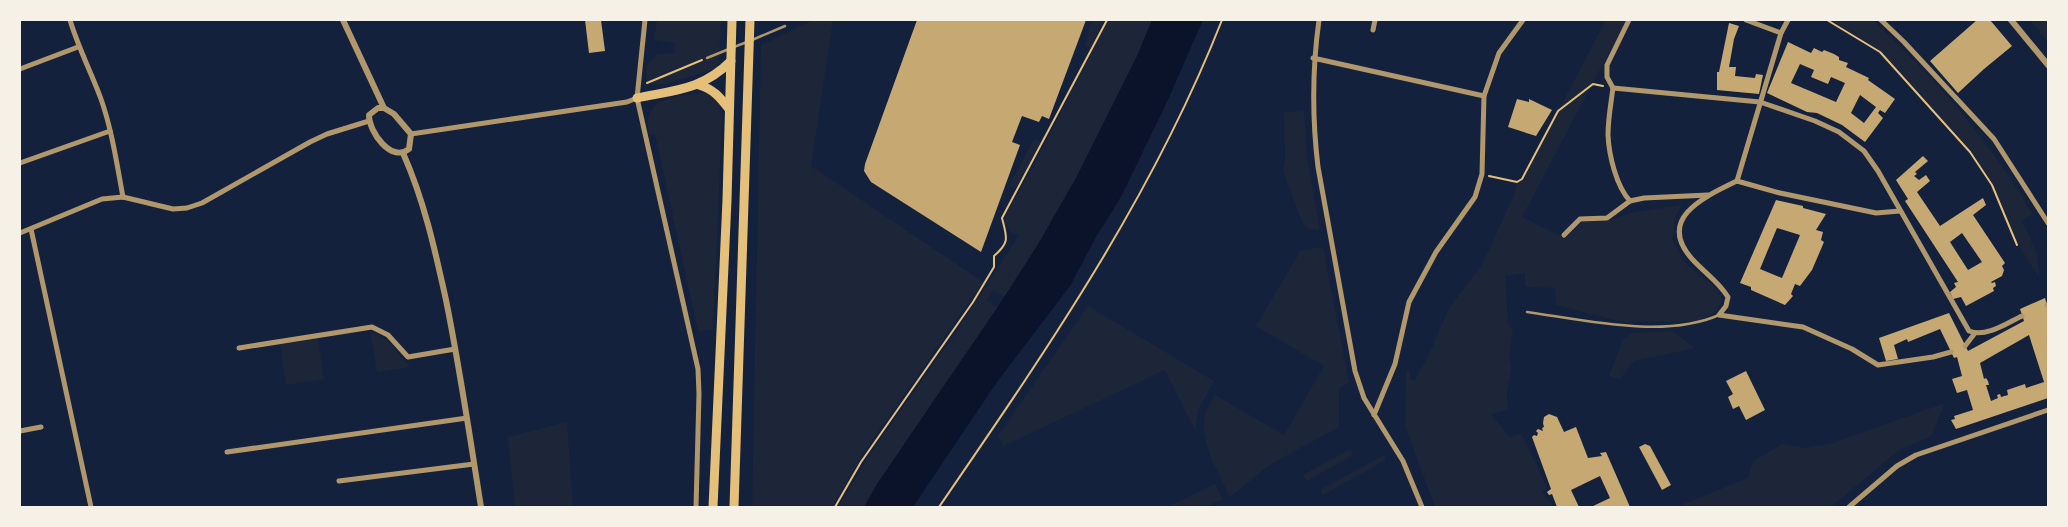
<svg xmlns="http://www.w3.org/2000/svg" width="2068" height="527" viewBox="0 0 2068 527" font-family="'Noto Serif',serif">
<style>
.green{fill:#1d2539}
.water{fill:#0b132b}
.building{fill:#c6a872;fill-rule:evenodd}
.lines{fill:none;stroke-linecap:round;stroke-linejoin:round}
.path{stroke:#e5c07b;stroke-width:2}
.service{stroke:#b1986c;stroke-width:2.5}
.minor{stroke:#b1986c;stroke-width:5}
.tertiary{stroke:#b1986c;stroke-width:6}
.primary{stroke:#e5c07b;stroke-width:9}
</style>
<rect width="100%" height="100%" fill="#14213d"/>
<!-- green -->
<g class="green">
<path d="M657 20H721L719 63 716 69 663 84H652L646 79V66L657 54 675 53V43L654 40Z"/>
<path d="M813 20H833L811 166 983 282 865 451 832 507H752L761 45Z"/>
<path d="M1092 20H1103L1091 48 1085 46Z"/>
<path d="M1108 20H1152L1137 56 1076 178 1037 246 1005 297 993 290 987 300 997 308 877 484 864 507H838L872 451 957 331 1019 235 1011 232 1005 223V216L1034 165Z"/>
<path d="M1606 20H1626L1522 217 1565 238 1582 222 1609 220 1635 212 1682 205 1676 214 1672 240 1686 264 1715 287 1723 300 1714 313 1697 321 1623 322 1556 305 1555 288 1525 287V273L1505 276 1508 324 1513 330 1509 359 1511 368 1507 392 1508 410 1491 414 1510 438 1521 433 1547 488 1542 492 1553 507H1435L1405 426 1406 371H1409L1411 381 1415 380 1432 348 1449 308 1482 265 1514 195 1517 182 1522 179Z"/>
<path d="M1830 20H1872C1934 76 1991 142 2032 214L2022 221 2037 253 2039 277 2018 244 1993 184 1971 151 1881 51Z"/>
<path d="M2030 20H2048V42Z"/>
<path d="M707 92 718 100 722 119 713 330 698 331 655 134H649C641 94 679 97 707 92Z"/>
<path d="M1304 111 1307 156 1320 230 1309 229 1302 222 1283 171 1285 159 1284 112Z"/>
<path d="M1034 139 1041 142 1015 189 1009 186Z"/>
<path d="M1323 247 1349 382 1339 389V427L1271 464 1230 497C1219 473 1199 443 1205 416 1206 409 1212 401 1215 395L1284 435 1324 366 1256 326 1301 250Z"/>
<path d="M1088 306 1214 381 1198 410 1195 430 1165 370 1003 446 998 436Z"/>
<path d="M370 331 387 340 410 367 377 372Z"/>
<path d="M1672 331 1695 348 1634 361 1620 379 1609 376 1623 339 1632 333Z"/>
<path d="M318 339 324 379 286 385 280 344Z"/>
<path d="M1945 403 1931 436 1899 450 1831 507H1676L1748 478 1753 461 1783 444 1805 448 1833 443Z"/>
<path d="M567 422 573 507H515L508 437Z"/>
<path d="M1350 449 1353 455 1307 481 1303 475Z"/>
<path d="M1384 455 1386 460 1323 495 1320 490Z"/>
<path d="M1215 484 1223 499 1206 507H1167Z"/>
</g>
<!-- water -->
<path class="water" d="M1152 20H1203L1167 102 1121 197 1096 237 1070 286 997 382 913 507H864L877 484 997 308 1037 246 1076 178 1137 56Z"/>
<!-- building -->
<g class="building">
<path d="M585 20H601L605 51 589 53Z"/>
<path d="M917 20H1086L1049 119 1042 116 1039 122 1022 116 1012 142 1020 145 981 252 871 182 864 171 865 164Z"/>
<path d="M1977 20H1990L2012 46 1984 69 1958 93 1930 61Z"/>
<path d="M1729 23 1739 26 1734 39 1729 67H1736L1735 76 1755 78 1756 74 1763 75 1759 94 1717 90V72H1719Z"/>
<path d="M1788 42 1811 53 1814 48 1822 52 1824 50 1834 54 1839 57V60L1848 63 1846 67 1869 78 1868 80 1895 99 1885 113 1880 110 1878 113 1883 118 1865 142 1842 125 1817 113 1807 112 1767 93ZM1800 64 1814 70 1811 77 1828 84 1831 77 1845 83 1836 102 1791 83ZM1860 95 1876 107 1864 123 1851 113Z"/>
<path d="M1517 99 1529 102V99L1552 110 1536 136 1508 127Z"/>
<path d="M1923 156 1928 161 1915 172 1917 174 1914 176 1919 180 1926 175 1930 181 1917 192 1940 226 1983 198 1986 205 1973 215 2005 263 2002 266 2004 270 2002 276 1991 282 1992 283 1995 282 1996 286 1993 288 1994 291 1966 306 1961 297 1953 299 1950 292 1956 287 1954 283 1958 282 1905 201 1908 199 1896 180ZM1962 233 1982 262 1968 270 1950 242Z"/>
<path d="M1776 200 1803 206V208L1826 214 1816 230 1823 232 1821 240 1824 242 1812 270 1800 286 1795 284 1791 294 1793 296 1785 305 1751 290V287L1740 283ZM1777 228 1800 235 1782 278 1760 269Z"/>
<path d="M2045 298 2048 308V398L1956 429 1951 420 1955 419 1954 416 1973 410 1967 390 1957 393 1952 379 1962 376 1957 357 1954 358 1940 329 1908 342 1907 339 1894 345 1898 359 1886 361 1879 338 1949 313 1968 351 2024 321 2020 309ZM2029 335 2044 382 2026 388 2025 384 2007 390 2008 395 2001 397 2000 394 1997 395 1998 398 1991 401 1986 385H1989L1988 381 1986 378 1984 379 1980 363Z"/>
<path d="M1746 371 1765 410 1746 420 1739 406 1733 409 1728 397 1733 394 1726 381Z"/>
<path d="M1549 414 1557 417 1564 432 1576 427 1588 458 1602 456 1600 453 1606 452 1630 507H1591L1610 498 1600 476 1571 490 1579 507H1557L1552 494 1549 495 1547 492 1551 489 1532 437 1534 435 1537 436 1538 433 1536 431 1538 429 1543 431 1542 428 1544 427 1543 423 1544 417Z"/>
<path d="M1645 444 1650 446 1671 485 1662 490 1639 447Z"/>
</g>
<g class="lines">
<!-- path -->
<g class="path">
<path d="M1827 20 1880 52 1970 152 1992 185 2017 245"/>
<path d="M647 83 702 60"/>
<path d="M1489 176 1517 182 1522 179 1558 111 1593 84 1603 86"/>
<path d="M835 507 861 462 973 302 994 267V256C1010 242 1007 238 1002 218L1107 20"/>
<path d="M939 507C1046 351 1152 198 1222 20"/>
</g>
<!-- service -->
<g class="service">
<path d="M752 40 785 26"/>
<path d="M734 47 747 42"/>
<path d="M707 58 729 49"/>
<path d="M1527 312C1584 320 1665 339 1719 315"/>
</g>
<!-- minor -->
<g class="minor">
<path d="M70 20C78 47 91 72 101 99 112 130 117 165 123 197"/>
<path d="M645 20 637 98 698 369 699 394 696 507"/>
<path d="M1319 20C1312 70 1312 117 1318 167L1355 371 1364 398 1403 461 1422 507"/>
<path d="M1746 20 1781 33"/>
<path d="M1881 20 1904 42 1994 139 2048 223"/>
<path d="M1373 30 1375 20"/>
<path d="M1313 58 1484 96"/>
<path d="M20 69 78 47"/>
<path d="M1613 88 1760 102 1815 121 1839 132 1864 151 1878 171 1969 331C1986 338 2007 323 2022 316"/>
<path d="M1613 88C1611 103 1608 119 1608 135 1609 155 1616 186 1630 201L1644 198 1708 195"/>
<path d="M1613 88 1607 77V65L1629 20"/>
<path d="M411 134 627 102 637 98"/>
<path d="M20 163 110 131"/>
<path d="M1737 181C1704 197 1655 219 1693 260 1705 273 1719 282 1728 297L1726 306 1719 315 1803 327 1852 349 1878 365 1933 357 1951 352"/>
<path d="M1737 181 1781 33 1788 20"/>
<path d="M1737 181 1780 193 1876 213 1900 211"/>
<path d="M31 229 91 507"/>
<path d="M20 233 102 199 123 197 173 209 187 208 202 203 310 142 327 134 369 121"/>
<path d="M1564 235 1580 219 1607 218 1630 201"/>
<path d="M2047 305H2048"/>
<path d="M1965 346 1975 333"/>
<path d="M239 348 372 327 388 335 408 357 455 349"/>
<path d="M1374 415 1395 364 1409 302 1436 252 1475 197 1482 174 1484 96 1499 53 1523 20"/>
<path d="M20 431 41 427"/>
<path d="M227 452 467 418"/>
<path d="M339 481 474 464"/>
<path d="M1849 507 1897 466 1916 455 2048 410"/>
</g>
<!-- tertiary -->
<g class="tertiary">
<path d="M343 20 384 108 394 114 411 134 409 149C391 163 369 132 369 115L378 108H384"/>
<path d="M2011 20 2048 65"/>
<path d="M403 153C424 200 435 250 446 300 460 369 470 438 481 507"/>
</g>
<!-- primary -->
<g class="primary">
<path d="M699 85C713 89 720 97 729 109"/>
<path d="M637 98C675 90 702 90 731 61"/>
<path d="M713 507 727 200 732 20"/>
<path d="M734 507 750 20"/>
</g>
</g>
<!-- border -->
<rect width="2068" height="527" fill="none" stroke="#f6f1e7" stroke-width="42"/>
</svg>
